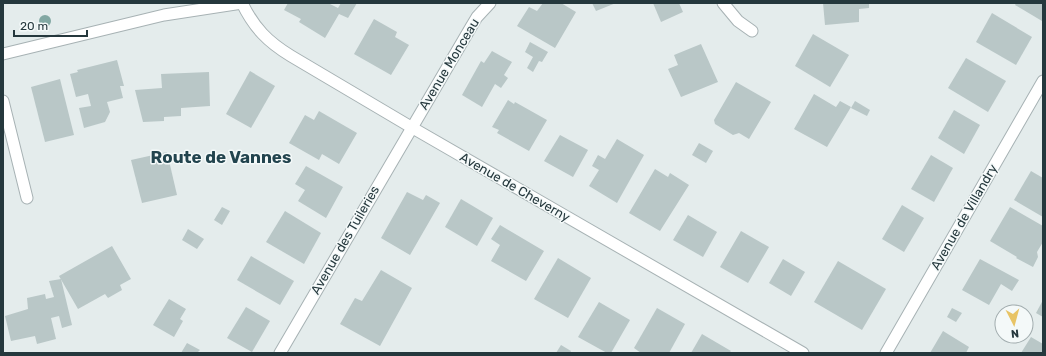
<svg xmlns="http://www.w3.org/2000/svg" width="1046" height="356" viewBox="0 0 1046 356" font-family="Rubik,sans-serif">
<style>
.building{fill:#b9c7c7}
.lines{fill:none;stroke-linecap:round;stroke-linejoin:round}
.minor-casing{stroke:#a7b2b4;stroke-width:13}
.minor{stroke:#fff;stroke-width:11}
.tree{fill:#82a8a3}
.labels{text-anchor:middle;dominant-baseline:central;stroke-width:3;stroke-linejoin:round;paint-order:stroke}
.street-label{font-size:13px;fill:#25383d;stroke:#f4f9f9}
.district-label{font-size:17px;font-weight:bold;fill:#22444e;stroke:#f4f9f9}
</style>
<rect width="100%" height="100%" fill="#e4ecec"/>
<!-- building -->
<g class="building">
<path d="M288 3H328L338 8 341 3H357L348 18 339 14 325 38 299 22 301 19 284 10Z"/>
<path d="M543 3H561L576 12 555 48 517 26 529 7 537 11Z"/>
<path d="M592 3H616L596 11Z"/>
<path d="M653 3H679L683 12 661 22Z"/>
<path d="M823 3H869V8L859 9V22L825 25Z"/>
<path d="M1016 3H1043L1042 21 1015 5Z"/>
<path d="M992 13 1032 37 1016 65 976 42Z"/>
<path d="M374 19 397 32 395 37 409 45 391 75 354 54Z"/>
<path d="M813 34 849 55 830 87 795 66Z"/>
<path d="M530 42 548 52 542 62 539 61 533 72 527 68 533 57 525 52Z"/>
<path d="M701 44 718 82 681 97 668 69 678 65 674 55Z"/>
<path d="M492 51 512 62 504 75 508 78 501 88 495 84 482 107 462 95 481 61 484 63Z"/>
<path d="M966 58 1006 81 988 112 948 88Z"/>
<path d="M117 60 124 86H120L123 98 107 102 110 112 105 122 84 128 79 108 91 106 88 94 76 97 70 74 78 72 77 70Z"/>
<path d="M250 71 275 86 251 128 226 114Z"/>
<path d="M209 72 210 106 181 108V116L164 117V121L143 122 135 90 162 88 161 74Z"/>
<path d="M60 79 74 135 45 142 31 87Z"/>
<path d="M736 82 771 102 749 139 739 133 733 135 715 124 714 120Z"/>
<path d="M814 94 836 107 840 101 851 107 827 147 794 129Z"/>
<path d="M508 100 514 104 515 102 547 120 529 151 497 133 499 130 492 127Z"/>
<path d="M855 101 870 110 867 116 851 108Z"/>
<path d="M954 110 980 125 964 154 938 138Z"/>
<path d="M319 111 357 133 339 164 322 154 319 160 289 143 305 115 314 120Z"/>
<path d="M560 135 588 150 573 177 544 161Z"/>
<path d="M617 139 644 155 617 203 589 186 599 170 592 166 598 155 605 159Z"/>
<path d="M699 143 713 151 706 163 692 155Z"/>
<path d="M167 152 177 195 142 203 131 160Z"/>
<path d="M931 155 953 168 934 202 911 189Z"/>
<path d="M306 166 343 187 326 218 298 201 305 190 295 184Z"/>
<path d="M655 169 668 177 670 173 689 185 660 231 629 213Z"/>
<path d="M1031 171 1043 178V217L1014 200Z"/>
<path d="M407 192 423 200 426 195 440 203 410 255 381 238Z"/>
<path d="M461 199 493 218 477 246 445 227Z"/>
<path d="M902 205 924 218 904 252 882 239Z"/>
<path d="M222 207 230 211 222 225 214 220Z"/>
<path d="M1010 207 1043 226V242L1037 252 1038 257 1033 267 1016 258 1017 257 990 241Z"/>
<path d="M285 211 321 233 304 264 266 242Z"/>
<path d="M688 215 717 232 703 257 673 240Z"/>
<path d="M500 225 544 251 526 281 491 261 500 245 491 239Z"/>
<path d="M188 229 204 239 197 249 182 240Z"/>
<path d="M741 231 769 247 748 283 720 267Z"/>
<path d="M112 246 131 279 120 285 122 290 108 298 105 294 78 309 59 276Z"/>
<path d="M251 256 294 281 280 305 237 280Z"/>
<path d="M558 258 591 278 568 318 534 299Z"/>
<path d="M783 259 805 272 791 296 769 283Z"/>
<path d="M980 259 1019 280 1012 291 1001 284 989 305 962 290Z"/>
<path d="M838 261 886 289 862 330 814 302Z"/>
<path d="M381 270 412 288 380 346 340 324 355 298 362 301Z"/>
<path d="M61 279 72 325 62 328 59 316 51 318 56 339 37 344 35 336 11 341 5 316 28 309 27 298 45 294 46 299 54 297 49 281Z"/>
<path d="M169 299 186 309 180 319 183 321 174 337 153 325Z"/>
<path d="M1043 300V317L1036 313Z"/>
<path d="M599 302 630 320 611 353H607L578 337Z"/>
<path d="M246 307 270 321 252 352 227 338Z"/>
<path d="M657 308 685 324 669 353H641L634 348Z"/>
<path d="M952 308 962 313 956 322 947 317Z"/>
<path d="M943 331 969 347 966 353H930Z"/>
<path d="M702 334 731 351 729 353H691Z"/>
<path d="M1031 337 1043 344V353H1021Z"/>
<path d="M187 343 200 350 198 352 200 353H181Z"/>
<path d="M561 345 571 351 570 353H556Z"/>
</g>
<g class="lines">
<defs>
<g id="minor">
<path d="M242 3C254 28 268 42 291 56L411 127 803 353"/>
<path d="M723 3 738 21 752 31"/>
<path d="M3 54 164 15 242 3"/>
<path d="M3 101 27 198"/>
<path d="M280 353 471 27 477 17 490 3"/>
<path d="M886 353 1043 81"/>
</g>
</defs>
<!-- minor casing -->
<use href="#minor" class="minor-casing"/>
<!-- minor -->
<use href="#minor" class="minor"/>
</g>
<!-- trees -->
<circle class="tree" cx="45" cy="21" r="6"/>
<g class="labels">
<!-- street labels -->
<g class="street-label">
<text transform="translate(449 64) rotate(-59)">Avenue Monceau</text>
<text transform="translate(515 187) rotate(30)">Avenue de Cheverny</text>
<text transform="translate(964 217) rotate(-60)">Avenue de Villandry</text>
<text transform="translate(345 240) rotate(-60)">Avenue des Tuileries</text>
</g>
<!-- district labels -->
<g class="district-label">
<text x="221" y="157">Route de Vannes</text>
</g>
</g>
<!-- border -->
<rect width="1046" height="356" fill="none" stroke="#25383d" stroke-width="8"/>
<!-- north arrow -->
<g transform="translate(1014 324) rotate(174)"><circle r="19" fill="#f4f9f9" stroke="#a1acae"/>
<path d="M0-3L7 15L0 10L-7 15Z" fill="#e8c466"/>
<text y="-6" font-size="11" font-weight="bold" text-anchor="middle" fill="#25383d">N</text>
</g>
<!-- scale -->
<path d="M14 30v6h73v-6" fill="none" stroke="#25383d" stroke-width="2"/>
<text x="20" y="30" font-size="12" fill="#25383d" stroke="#f4f9f9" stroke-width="3" paint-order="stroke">20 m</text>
</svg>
